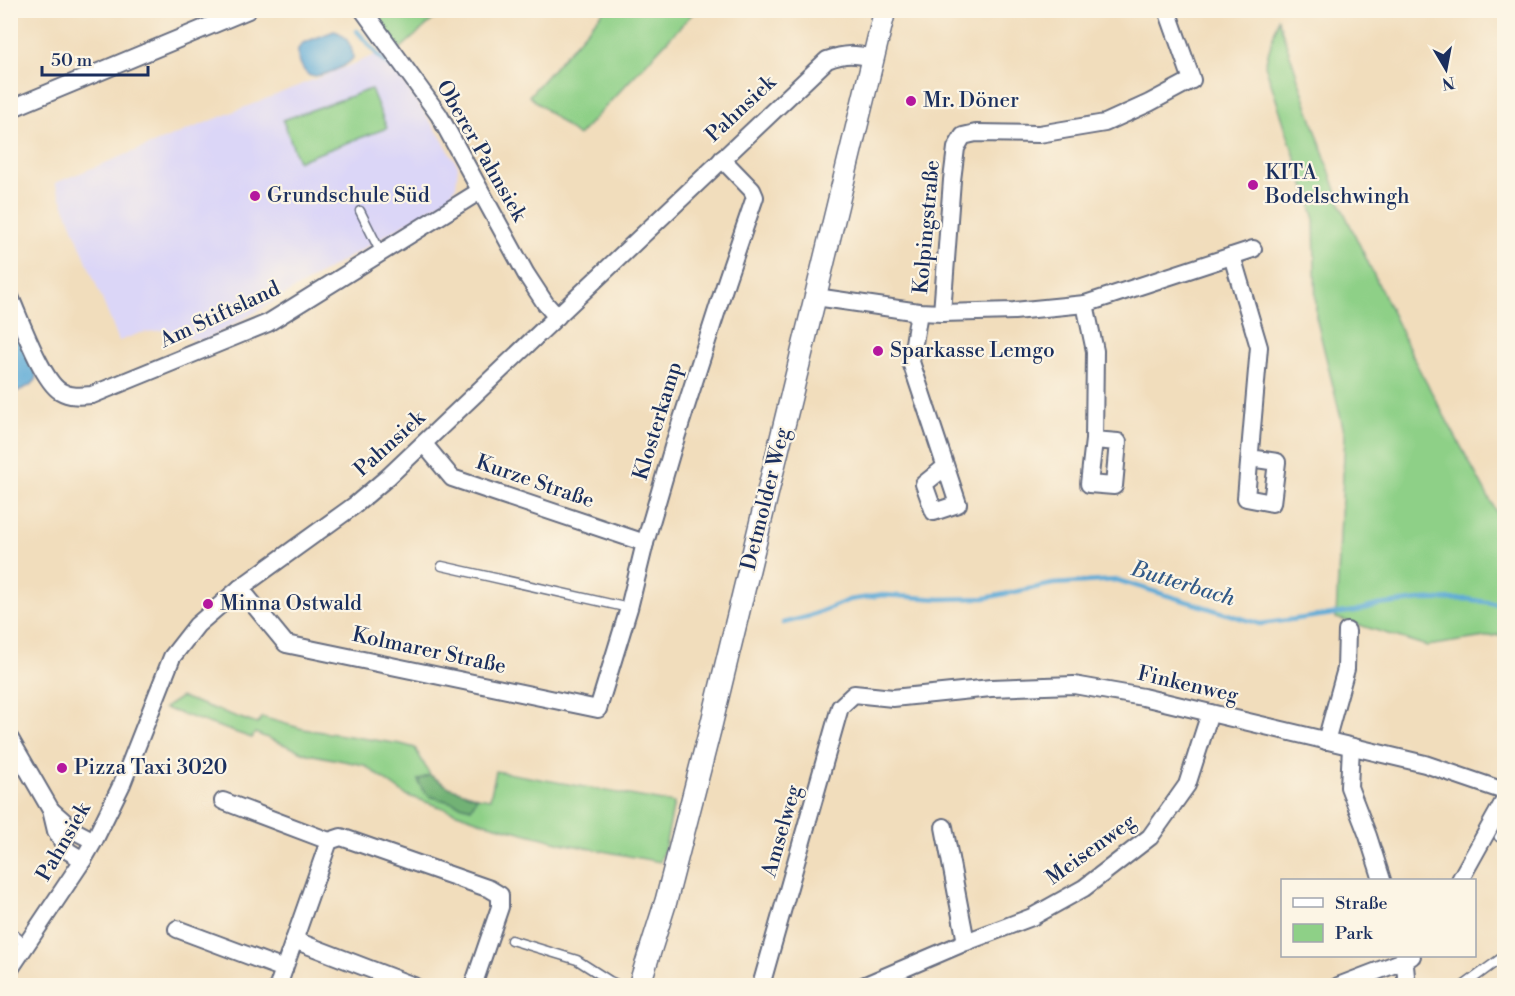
<svg xmlns="http://www.w3.org/2000/svg" width="1515" height="996" viewBox="0 0 1515 996" font-family="'Libre Bodoni',serif">
<style>
.built{fill:#dbd6f7}
.green{fill:#8ed087;stroke:#548072;stroke-width:1.5}
.forest{fill:#72b274;stroke:#467069;stroke-width:1.5}
.water{fill:#5eabd7;stroke:#3c6d9a;stroke-width:1.5}
.lines{fill:none;stroke-linecap:round;stroke-linejoin:round}
.stream{stroke:#5eabd7;stroke-width:4.5}
.service-casing{stroke:#666c7f;stroke-width:11}
.minor-casing{stroke:#666c7f;stroke-width:20}
.tertiary-casing{stroke:#666c7f;stroke-width:24}
.service{stroke:#fff;stroke-width:8}
.minor{stroke:#fff;stroke-width:16}
.tertiary{stroke:#fff;stroke-width:21}
.poi-dot{fill:#b5179e;stroke:#fcf5e5;stroke-width:2}
.labels{text-anchor:middle;dominant-baseline:central;stroke-width:4.5;stroke-linejoin:round;paint-order:stroke}
.poi-label{font-size:21px;fill:#1b2f5e;stroke:#fcf5e5;text-anchor:start}
.street-label{font-size:21px;fill:#1b2f5e;stroke:#fcf5e5}
.water-label{font-size:22px;font-style:italic;fill:#325a88;stroke:#fcf5e5}
</style>
<rect width="100%" height="100%" fill="#fcf5e5"/>
<filter id="ink" filterUnits="userSpaceOnUse"><feTurbulence type="fractalNoise" baseFrequency=".0167" numOctaves="2"/><feDisplacementMap in="SourceGraphic" scale="12" xChannelSelector="R" yChannelSelector="G"/><feConvolveMatrix kernelMatrix="1 2 1 2 8 2 1 2 1" color-interpolation-filters="sRGB"/></filter>
<filter id="wash" filterUnits="userSpaceOnUse"><feTurbulence type="fractalNoise" baseFrequency=".008" numOctaves="4" result="noise"/><feDisplacementMap in="SourceGraphic" scale="24" xChannelSelector="R" yChannelSelector="G"/><feGaussianBlur stdDeviation="1.35" result="paint"/><feColorMatrix in="noise" values="0 0 0 0 0 0 0 0 0 0 0 0 0 0 0 0 0 1.4 0 .05"/><feComposite in="paint" operator="in"/></filter>
<g filter="url(#wash)">
<rect width="100%" height="100%" fill="#f1ddbc"/>
<!-- built -->
<path class="built" d="M383 52 440 136 458 166 456 186 447 199 263 308 205 340 192 339 182 335 163 330 140 333 119 341 55 183Z"/>
<!-- green -->
<g class="green">
<path d="M444 10 400 49 370 11Z"/>
<path d="M604 11H695L578 136 529 96Z"/>
<path d="M1278 19 1342 208 1419 369 1504 526V634L1427 646 1336 618 1345 435 1316 317 1314 216 1265 65Z"/>
<path d="M371 89 387 128 298 161 283 120Z"/>
<path d="M181 697 257 724 262 717 303 729 401 744 415 748 430 775 418 780 471 808 477 797 490 799 496 771 674 803 665 847 660 862 566 844 485 823 406 795 364 765 308 754 255 733 252 738 164 708Z"/>
</g>
<!-- forest -->
<path class="forest" d="M430 775 449 787 477 797 471 808 429 796 422 789 418 780Z"/>
<!-- water -->
<g class="water">
<path d="M334 31C345 33 353 47 353 58 347 67 321 77 310 76 302 71 297 58 298 49L303 43Z"/>
<path d="M10 336H17L21 339 36 374V380L31 385 11 394Z"/>
</g>
<g class="lines">
<!-- stream -->
<g class="stream">
<path d="M357 31 383 61 402 75"/>
<path d="M783 623 807 617 849 600 883 595 940 599 985 598 1053 584 1117 580 1260 624 1355 611 1378 605 1420 600 1467 599 1504 605"/>
</g>
</g>
</g>
<g filter="url(#ink)">
<g class="lines">
<defs>
<g id="service">
<path d="M360 211 381 253"/>
<path d="M442 566 629 608"/>
<path d="M1499 837 1504 829"/>
<path d="M10 931 26 945"/>
<path d="M511 940 577 960 610 981 621 986"/>
<path d="M1463 986 1504 956"/>
</g>
<g id="minor">
<path d="M363 10 439 115 526 274 545 303 557 317"/>
<path d="M10 109 248 10"/>
<path d="M1232 256 1259 347 1246 498 1272 503 1277 462 1250 458"/>
<path d="M10 297C20 319 42 380 60 391 70 397 81 396 92 395L268 323 480 191"/>
<path d="M816 297 919 312 942 313 1014 311 1085 304 1253 249"/>
<path d="M1085 304 1095 351 1094 440 1089 484 1114 486 1118 442 1094 440"/>
<path d="M919 312 911 362 958 504 934 512 924 484 945 467"/>
<path d="M942 313 952 180 956 148 963 136 976 133 1039 134 1105 123 1149 103 1192 80 1167 10"/>
<path d="M424 444 452 478 645 543"/>
<path d="M240 588 286 644 598 709 629 608 645 543 673 447 727 279 755 197 752 190 722 159"/>
<path d="M10 739 51 810 56 831 68 851 83 860"/>
<path d="M1326 741 1346 669 1347 631"/>
<path d="M1351 747 1349 787 1368 836 1382 880"/>
<path d="M223 801 329 841"/>
<path d="M51 810 75 831 94 841"/>
<path d="M944 827 966 942"/>
<path d="M1460 880 1504 801"/>
<path d="M177 929 284 969"/>
<path d="M294 940 414 986"/>
<path d="M1404 956 1407 986"/>
<path d="M10 969 83 860 94 841 122 784 172 657 197 625 240 588 355 505 388 477 827 60C846 53 854 54 873 58"/>
<path d="M278 986 329 841 341 837 490 889 500 895V907L473 986"/>
<path d="M763 986 762 982 840 707 854 694 893 698 991 688 1074 685 1143 697 1425 764 1504 791"/>
<path d="M863 986 966 942 1032 917 1084 888 1150 837 1187 785 1210 713"/>
<path d="M1338 986 1406 960 1412 956"/>
</g>
<path id="tertiary" d="M639 986 666 901 710 730 885 10"/>
</defs>
<!-- service casing -->
<use href="#service" class="service-casing"/>
<!-- minor casing -->
<use href="#minor" class="minor-casing"/>
<!-- tertiary casing -->
<use href="#tertiary" class="tertiary-casing"/>
<!-- service -->
<use href="#service" class="service"/>
<!-- minor -->
<use href="#minor" class="minor"/>
<!-- tertiary -->
<use href="#tertiary" class="tertiary"/>
</g>
</g>
<!-- markers -->
<g class="poi-dot">
<circle cx="911" cy="101" r="6"/>
<circle cx="1253" cy="185" r="6"/>
<circle cx="255" cy="196" r="6"/>
<circle cx="878" cy="351" r="6"/>
<circle cx="208" cy="604" r="6"/>
<circle cx="62" cy="768" r="6"/>
</g>
<g class="labels">
<!-- poi labels -->
<g class="poi-label">
<text x="923" y="101">Mr. Döner</text>
<text x="1265" y="173">KITA<tspan x="1265" dy="24">Bodelschwingh</tspan></text>
<text x="267" y="196">Grundschule Süd</text>
<text x="890" y="351">Sparkasse Lemgo</text>
<text x="220" y="604">Minna Ostwald</text>
<text x="74" y="768">Pizza Taxi 3020</text>
</g>
<!-- street labels -->
<g class="street-label">
<text transform="translate(741 109) rotate(-43)">Pahnsiek</text>
<text transform="translate(481 151) rotate(60)">Oberer Pahnsiek</text>
<text transform="translate(927 227) rotate(-85)">Kolpingstraße</text>
<text transform="translate(220 315) rotate(-25)">Am Stiftsland</text>
<text transform="translate(658 421) rotate(-73)">Klosterkamp</text>
<text transform="translate(390 444) rotate(-42)">Pahnsiek</text>
<text transform="translate(535 482) rotate(19)">Kurze Straße</text>
<text transform="translate(766 499) rotate(-76)">Detmolder Weg</text>
<text transform="translate(429 651) rotate(12)">Kolmarer Straße</text>
<text transform="translate(1188 685) rotate(13)">Finkenweg</text>
<text transform="translate(782 831) rotate(-74)">Amselweg</text>
<text transform="translate(64 842) rotate(-60)">Pahnsiek</text>
<text transform="translate(1091 850) rotate(-36)">Meisenweg</text>
</g>
<!-- water labels -->
<g class="water-label">
<text transform="translate(1183 584) rotate(17)">Butterbach</text>
</g>
</g>
<!-- margin -->
<rect width="1515" height="996" fill="none" stroke="#fcf5e5" stroke-width="36"/>
<!-- legend -->
<rect x="1281" y="879" width="195" height="78" fill="#fcf5e5" stroke="#a2a6af" stroke-width="1.5"/>
<rect x="1293" y="898" width="30" height="9" fill="#ffffff" stroke="#a2a6af" stroke-width="1.5"/>
<text x="1335" y="909" font-size="18" fill="#1b2f5e">Straße</text>
<rect x="1293" y="924" width="30" height="18" fill="#8ed087" stroke="#a2a6af" stroke-width="1.5"/>
<text x="1335" y="939" font-size="18" fill="#1b2f5e">Park</text>
<!-- north arrow -->
<g transform="translate(1446 69) rotate(170)" stroke="#fcf5e5" stroke-width="4.5" paint-order="stroke">
<path d="M0-4.5L10 22L0 15L-10 22Z" fill="#1b2f5e"/>
<text y="-9" font-size="16" font-weight="bold" text-anchor="middle" fill="#1b2f5e">N</text>
</g>
<!-- scale -->
<path d="M42 66v9h106v-9" fill="none" stroke="#1b2f5e" stroke-width="3"/>
<text x="51" y="66" font-size="18" fill="#1b2f5e" stroke="#fcf5e5" stroke-width="4.5" paint-order="stroke">50 m</text>
</svg>
